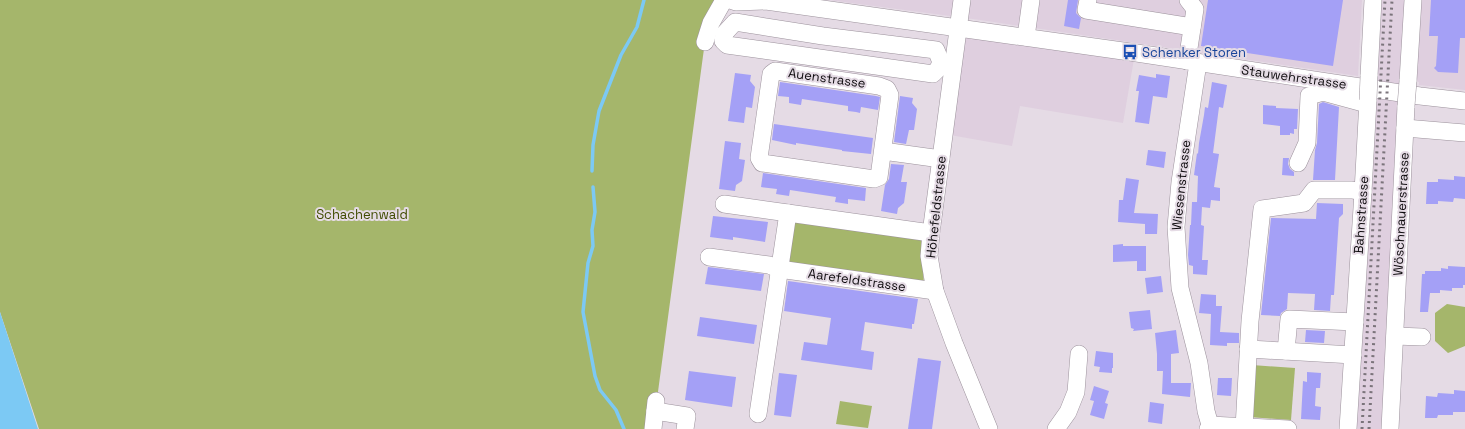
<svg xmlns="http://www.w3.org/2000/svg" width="1465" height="429" viewBox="0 0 1465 429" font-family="'Space Grotesk',sans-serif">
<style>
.built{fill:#dfcfdf}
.green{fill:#a5b66b}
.water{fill:#7cc9f4}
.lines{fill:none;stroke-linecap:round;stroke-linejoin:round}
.stream{stroke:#7cc9f4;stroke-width:3.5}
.building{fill:#a4a0f6}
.minor-casing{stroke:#9c929c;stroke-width:18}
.minor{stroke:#fff;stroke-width:17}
.rail{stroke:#7b747b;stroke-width:3;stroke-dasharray:2 4;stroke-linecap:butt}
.minor-bridge-casing{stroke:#9c929c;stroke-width:18;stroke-linecap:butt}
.minor-bridge{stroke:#fff;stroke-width:17}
.labels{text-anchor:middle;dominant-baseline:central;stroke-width:4;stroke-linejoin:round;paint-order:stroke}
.transit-label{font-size:13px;fill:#164399;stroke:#e5dbe5;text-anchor:start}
.street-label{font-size:13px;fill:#0e0b0e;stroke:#e5dbe5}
.park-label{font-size:13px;fill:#414c02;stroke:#e5dbe5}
</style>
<rect width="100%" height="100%" fill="#e5dbe5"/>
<!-- built -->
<g class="built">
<path d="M829 0H1362L1358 76 980 20Z"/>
<path d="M1376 0H1408L1384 429H1355Z"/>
<path d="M1417 0H1465V90L1419 85V82L1412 81Z"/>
<path d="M963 35 1134 59 1123 123 1020 106 1012 146 950 135Z"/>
</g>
<!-- green -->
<g class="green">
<path d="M0 0H724L705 42 703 56 653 429H39L0 312Z"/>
<path d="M791 221 923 236 922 256 924 285 784 264Z"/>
<path d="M1447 304 1465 307V346L1448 353 1435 341V313Z"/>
<path d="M1252 365 1295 368 1291 420 1249 417Z"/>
<path d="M840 401 872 406 868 428 836 424Z"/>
</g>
<!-- water -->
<path class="water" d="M0 312 38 429H0Z"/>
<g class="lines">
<!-- stream -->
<g class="stream">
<path d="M592 171 593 145 599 111 621 55 637 27 644 0"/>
<path d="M593 187 595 212 592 230 593 246 588 263 583 312 595 376 600 390 616 410 624 429"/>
</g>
</g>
<!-- building -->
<g class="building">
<path d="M1068 0H1078L1076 13 1081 18 1079 29 1064 26Z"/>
<path d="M1208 0H1343L1333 66 1201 46Z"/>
<path d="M1431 0H1465V38H1460L1458 73 1438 72 1434 68 1436 66 1438 36H1429Z"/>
<path d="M735 73 751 75 750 81 755 87 752 108 746 107 744 123 728 121Z"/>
<path d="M1156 74 1170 76 1167 98 1153 96 1149 124 1135 122 1139 91H1136L1139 75 1156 78Z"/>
<path d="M780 82 876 96 880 97 878 110 861 107 860 113 856 112 848 111V106L802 99 801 105 789 103V97L778 96Z"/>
<path d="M1212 82 1227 85 1223 108 1219 107 1213 153 1219 154 1214 187 1220 188V201L1211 200 1210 208 1202 207 1201 225 1204 226 1202 260H1208L1207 275 1193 274V266L1189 265 1188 255 1190 225H1191L1192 202H1197L1198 176 1194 175 1197 153 1198 154 1199 143 1204 115 1205 107 1208 108Z"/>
<path d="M900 96 913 98 912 103 917 109 914 130H909L906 144 894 142Z"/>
<path d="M1323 102 1339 107 1335 180H1313L1315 150 1317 143 1319 104Z"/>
<path d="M1263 105 1276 106V108L1298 109 1297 129H1294V134L1290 133V135H1280V126L1263 124Z"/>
<path d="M774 124 873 138 871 154 842 151V150L796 143V145L772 140Z"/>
<path d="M725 141 741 143 739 159 745 160 742 181 736 185 735 191 719 189Z"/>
<path d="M1148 150 1166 152 1164 168 1146 165Z"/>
<path d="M1283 158H1289L1288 164 1290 169 1294 172V176L1282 175Z"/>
<path d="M891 164 904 165 901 182H907L904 203 898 208 897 214 881 211 885 185 889 179Z"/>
<path d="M763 173 866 188 865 201 848 199V204L835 202 836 197 790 190 789 196 776 194 777 189 761 187Z"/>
<path d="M1454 176 1465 177V199L1454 198 1453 202 1438 201V204H1426L1427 182H1438V179L1454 180Z"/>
<path d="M1126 178 1139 180 1134 213 1158 214 1157 234H1145V224L1118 222 1119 200H1123Z"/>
<path d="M1317 203 1343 204V214L1339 218 1334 295H1331L1330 311 1314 310 1315 294 1288 293 1287 309 1281 313 1280 316 1261 315 1271 218 1316 219Z"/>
<path d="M713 216 768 222 765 242 733 237V240L710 237Z"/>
<path d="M1123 244V246H1146V271H1137V261L1113 262V245Z"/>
<path d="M1448 266 1465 267V285H1463V288H1452V291L1440 290V293H1430L1428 312H1420L1422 274H1425V271H1441V268L1448 269Z"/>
<path d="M708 267 764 274 761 291 705 284Z"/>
<path d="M1161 276 1163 292 1147 294 1145 278Z"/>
<path d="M788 281 918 299 914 324H912V329L865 322 861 350 874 352 872 370 801 360 804 342 827 345 831 318 784 311Z"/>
<path d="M1201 294 1216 295V306H1222L1220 332 1239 333V343H1227V346L1210 345 1211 314 1199 313Z"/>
<path d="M1150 310 1152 329 1133 331 1134 329 1131 328 1129 312Z"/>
<path d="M700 317 757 325 754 344 697 336Z"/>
<path d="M1176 330 1179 353 1171 354V383H1191L1190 397 1162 394 1163 371H1157V354L1155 333Z"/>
<path d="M1306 330 1325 331 1324 343 1305 342Z"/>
<path d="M1096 351 1113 353V368H1112V373L1099 372 1100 367 1094 366Z"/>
<path d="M918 358 941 361 932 429H908Z"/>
<path d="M689 371 736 377 732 407 685 400Z"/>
<path d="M1307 372 1321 373 1320 388H1316L1315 406 1321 407 1320 420 1301 419 1303 381 1307 382Z"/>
<path d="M779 373 797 375 791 417 774 415Z"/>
<path d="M1218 378H1232L1231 396 1217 395Z"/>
<path d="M1094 386 1109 391 1105 403 1108 404 1104 419 1090 415 1094 401 1090 400Z"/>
<path d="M1454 390 1465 391V412H1453V415H1438L1437 418H1425L1426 396 1437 397 1438 393 1454 394Z"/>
<path d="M1150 402 1164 404 1162 424 1148 422Z"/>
</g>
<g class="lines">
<defs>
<g id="minor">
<path d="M730 0 736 2 766 1 1130 52 1420 96 1465 101"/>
<path d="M962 0 931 233 929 256 935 291 954 343 989 429"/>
<path d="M1088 0 1086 10 1192 27"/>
<path d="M735 22 823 36 936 50 941 62 938 69 933 74 727 45 723 41 724 34Z"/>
<path d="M1026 37 1031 0"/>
<path d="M705 42 711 23 724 0"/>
<path d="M1187 61 1195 9 1188 0"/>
<path d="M1198 63 1180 182 1176 227 1180 288 1199 363 1206 411 1210 425"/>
<path d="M775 71 879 86 887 89 890 95 879 177 874 179 762 163 759 158 771 74Z"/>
<path d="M1369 76 1373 0"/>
<path d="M1408 81 1413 0"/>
<path d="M1405 128 1465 133"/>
<path d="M883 151 941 159"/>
<path d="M1298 163 1307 143 1309 96 1323 92 1367 104"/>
<path d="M724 204 931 233"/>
<path d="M709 257 769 265 779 269 935 291"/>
<path d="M1395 336 1422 337"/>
<path d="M1248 349 1353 355"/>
<path d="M1286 351 1289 319 1355 322"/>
<path d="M655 411 687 416 685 429"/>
<path d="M758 414 788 213"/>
<path d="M1244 428 1250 321 1262 209 1304 203 1314 190H1352L1363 192"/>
<path d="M653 429 656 401"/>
<path d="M1056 429 1068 412 1076 392 1079 354"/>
<path d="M1208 429 1210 425 1288 429"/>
<path d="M1348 429 1363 192 1368 100"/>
<path d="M1390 429 1406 106"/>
</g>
</defs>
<!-- minor casing -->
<use href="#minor" class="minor-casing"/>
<!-- minor -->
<use href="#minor" class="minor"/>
<!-- rail -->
<g class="rail">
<path d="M1362 429 1385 0"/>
<path d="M1369 429 1392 0"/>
</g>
<defs>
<g id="minor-bridge">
<path d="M1368 100 1369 76"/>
<path d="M1406 106 1408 81"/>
</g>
</defs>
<!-- minor-bridge casing -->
<use href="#minor-bridge" class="minor-bridge-casing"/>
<!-- minor-bridge -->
<use href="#minor-bridge" class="minor-bridge"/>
</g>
<!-- icons -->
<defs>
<symbol id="bus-bare" viewBox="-9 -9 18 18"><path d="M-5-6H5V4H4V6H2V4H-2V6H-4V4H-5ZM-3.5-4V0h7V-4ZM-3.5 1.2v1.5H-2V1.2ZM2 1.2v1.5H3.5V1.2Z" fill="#1a4fb4" stroke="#e5dbe5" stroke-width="2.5" paint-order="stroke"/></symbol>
</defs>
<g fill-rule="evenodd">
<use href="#bus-bare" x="1119" y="41" width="22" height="22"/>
</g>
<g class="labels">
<!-- transit labels -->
<g class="transit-label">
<text x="1142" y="52">Schenker Storen</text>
</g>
<!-- street labels -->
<g class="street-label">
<text transform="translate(1294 77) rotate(8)">Stauwehrstrasse</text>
<text transform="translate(827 78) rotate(8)">Auenstrasse</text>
<text transform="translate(1181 185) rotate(-84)">Wiesenstrasse</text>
<text transform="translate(936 207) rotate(-84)">Höhefeldstrasse</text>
<text transform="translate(1401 214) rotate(-87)">Wöschnauerstrasse</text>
<text transform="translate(1361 215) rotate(-86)">Bahnstrasse</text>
<text transform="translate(857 280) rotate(8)">Aarefeldstrasse</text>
</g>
<!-- park labels -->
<g class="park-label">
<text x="362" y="214">Schachenwald</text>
</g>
</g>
</svg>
